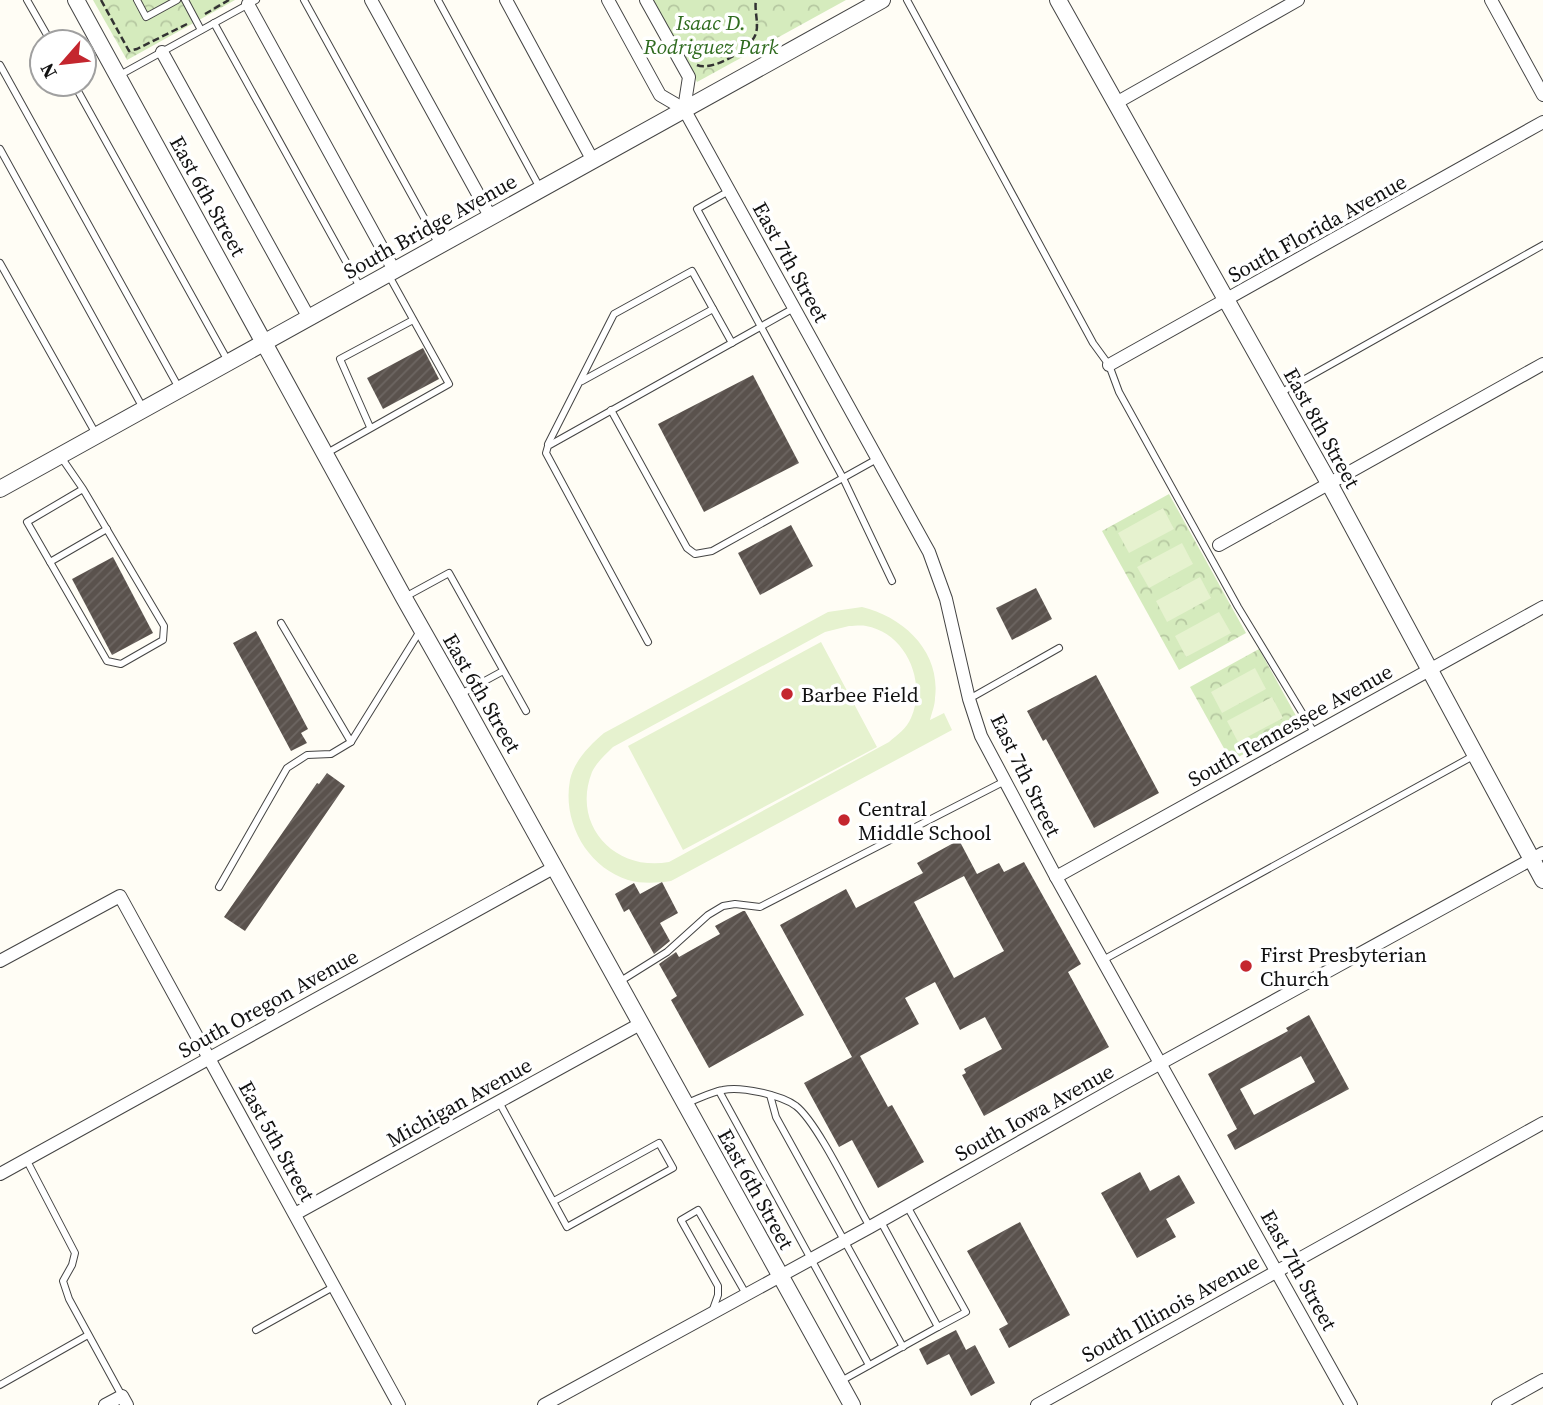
<svg xmlns="http://www.w3.org/2000/svg" width="1543" height="1405" viewBox="0 0 1543 1405" font-family="'Source Serif 4',serif">
<style>
.park{fill:url(#park-crowns)}
.pitch{fill:#e6f2cf;fill-rule:evenodd}
.building{fill:url(#building-hatch);fill-rule:evenodd}
.lines{fill:none;stroke-linecap:round;stroke-linejoin:round}
.service-casing{stroke:#444;stroke-width:8}
.minor-casing{stroke:#444;stroke-width:14}
.tertiary-casing{stroke:#444;stroke-width:18}
.path{stroke:#333;stroke-width:2.5;stroke-dasharray:7 3.5;stroke-linecap:butt}
.service{stroke:#fff;stroke-width:6}
.minor{stroke:#fff;stroke-width:12}
.tertiary{stroke:#fff;stroke-width:16}
.poi-dot{fill:#c4262e;stroke:#fff;stroke-width:2.5}
.labels{text-anchor:middle;dominant-baseline:central;stroke-width:7;stroke-linejoin:round;paint-order:stroke}
.park-label{font-size:21px;font-style:italic;fill:#2f6b1f;stroke:#fff}
.street-label{font-size:21px;fill:#111;stroke:#fff}
.poi-label{font-size:21px;fill:#111;stroke:#fff;text-anchor:start}
</style>
<defs>
<pattern id="park-crowns" width="20" height="18" patternUnits="userSpaceOnUse" patternTransform="scale(1.75)"><rect width="20" height="18" fill="#d5ebbd"/><path d="M2 6a3 3 0 1 1 6 0M12 15a3 3 0 1 1 6 0" fill="none" stroke="#b6c8a1"/></pattern>
<pattern id="building-hatch" width="6" height="6" patternUnits="userSpaceOnUse" patternTransform="scale(1.75)"><rect width="6" height="6" fill="#5a524d"/><path d="M-1 1l2-2M0 6l6-6M5 7l2-2" fill="none" stroke="#6d6662"/></pattern>
</defs>
<rect width="100%" height="100%" fill="#fffdf5"/>
<!-- park -->
<g class="park">
<path d="M93 0H235L127 60Z"/>
<path d="M651 0H846L697 82Z"/>
<path d="M1169 494 1246 633 1179 670 1102 531Z"/>
<path d="M1259 649 1300 723 1231 761 1190 687Z"/>
</g>
<!-- pitch -->
<g class="pitch">
<path d="M1163 508 1174 529 1129 553 1118 533Z"/>
<path d="M1182 543 1193 564 1149 588 1137 567Z"/>
<path d="M1200 577 1211 598 1167 622 1156 601Z"/>
<path d="M862 607C904 617 941 652 935 698 935 705 932 712 930 720L944 713 952 730 671 881C657 883 642 884 628 880 587 867 562 822 570 780 574 761 590 745 604 733L828 612ZM849 626C854 626 861 625 866 626 906 633 927 682 911 718 907 728 897 735 889 742L669 862C615 872 571 825 592 772 597 762 605 755 613 747L825 632Z"/>
<path d="M1219 612 1231 633 1186 657 1175 636Z"/>
<path d="M821 642 877 747 683 850 628 746Z"/>
<path d="M1255 668 1266 689 1222 713 1211 692Z"/>
<path d="M1272 697 1283 718 1238 742 1227 721Z"/>
</g>
<!-- building -->
<g class="building">
<path d="M423 348 439 379 383 409 367 378Z"/>
<path d="M753 375 799 463 704 512 658 424Z"/>
<path d="M791 525 813 566 760 595 738 553Z"/>
<path d="M113 557 153 633 112 655 72 579Z"/>
<path d="M1036 588 1052 619 1012 640 996 608Z"/>
<path d="M256 631 308 729 301 733 307 743 291 751 233 643Z"/>
<path d="M1096 675 1159 793 1094 828 1046 739 1043 741 1027 711Z"/>
<path d="M327 773 345 786 245 931 224 917 317 783 319 784Z"/>
<path d="M959 840 977 874 999 863 1004 872 1024 862 1081 964 1068 972 1109 1047 984 1116 962 1075 966 1073 964 1069 1002 1049 985 1017 960 1030 935 982 905 998 919 1024 860 1056 888 1107 892 1105 924 1162 878 1188 852 1140 839 1147 804 1083 852 1057 780 925 846 889 856 908 923 873 917 863ZM964 876 1004 951 954 978 914 902Z"/>
<path d="M662 882 678 913 660 923 670 941 654 954 629 909 624 912 615 894 634 883 640 894Z"/>
<path d="M743 911H745L804 1015 709 1068 671 1000 677 996 659 964 676 952 679 957 720 934 715 926Z"/>
<path d="M1309 1015 1349 1089 1235 1150 1227 1135 1237 1129 1208 1074 1288 1031 1286 1028ZM1301 1056 1315 1082 1254 1115 1240 1089Z"/>
<path d="M1140 1172 1150 1191 1179 1175 1195 1203 1166 1219 1176 1237 1137 1258 1101 1193Z"/>
<path d="M1020 1222 1070 1315 1009 1348 999 1329 1008 1324 967 1251Z"/>
<path d="M956 1330 966 1350 975 1345 995 1383 971 1396 949 1354 927 1365 919 1349Z"/>
</g>
<g class="lines">
<defs>
<g id="service">
<path d="M27 0 51 42"/>
<path d="M137 0 146 17 177 0"/>
<path d="M185 0 201 30"/>
<path d="M304 0 438 243"/>
<path d="M438 0 540 188"/>
<path d="M907 0 1093 343 1109 365 1119 392 1238 607 1315 734"/>
<path d="M214 23 360 287"/>
<path d="M0 65 179 388"/>
<path d="M120 75 256 0"/>
<path d="M74 84 228 361"/>
<path d="M0 149 143 408"/>
<path d="M729 191 697 209 843 478 892 581"/>
<path d="M0 263 96 434"/>
<path d="M582 381 713 309"/>
<path d="M1280 393 1543 245"/>
<path d="M611 410 687 548 695 554 712 551 877 459"/>
<path d="M370 427 340 359 413 320"/>
<path d="M548 444 614 314 692 271 732 343"/>
<path d="M327 453 449 384 388 274"/>
<path d="M61 457 83 489 27 522 107 661 121 664 163 640 164 626 83 489"/>
<path d="M50 562 107 529"/>
<path d="M405 597 449 573 526 711"/>
<path d="M281 623 351 742"/>
<path d="M648 642 546 453 548 446 794 308"/>
<path d="M459 695 503 671"/>
<path d="M969 699 1059 648"/>
<path d="M219 887 287 768 307 755 331 754 351 742 420 631"/>
<path d="M1103 960 1475 755"/>
<path d="M619 982 667 952 708 915 723 906 735 904 760 907 1005 781"/>
<path d="M719 1091 869 1365"/>
<path d="M770 1095 776 1117 903 1347"/>
<path d="M499 1102 567 1227 673 1168 659 1143 554 1201"/>
<path d="M687 1103C698 1099 711 1092 723 1090 741 1086 781 1095 796 1106 818 1123 854 1200 870 1227"/>
<path d="M26 1159 75 1253 72 1265 63 1281 69 1299 122 1396"/>
<path d="M907 1206 966 1312 938 1327"/>
<path d="M712 1312 718 1295V1286L681 1220 698 1210 746 1294"/>
<path d="M256 1330 335 1286"/>
<path d="M841 1381 938 1327 880 1220"/>
<path d="M0 1385 88 1335"/>
</g>
<g id="minor">
<path d="M371 0 490 216"/>
<path d="M506 0 592 159"/>
<path d="M608 0 660 95 684 109 929 552 946 599 969 699 981 736 1056 877 1351 1405"/>
<path d="M646 0 689 77 684 109"/>
<path d="M1491 0 1543 95"/>
<path d="M248 4 394 270"/>
<path d="M162 52 309 318"/>
<path d="M1116 103 1298 0"/>
<path d="M1109 365 1543 122"/>
<path d="M1219 545 1543 364"/>
<path d="M1056 877 1543 607"/>
<path d="M0 961 120 896 399 1405"/>
<path d="M0 1174 555 867"/>
<path d="M295 1214 640 1024"/>
<path d="M105 1405 122 1396 127 1405"/>
<path d="M544 1405 870 1227 1121 1085 1543 853"/>
<path d="M1037 1405 1543 1123"/>
<path d="M1498 1405 1543 1380"/>
</g>
<g id="tertiary">
<path d="M76 0 404 598 459 695 852 1405"/>
<path d="M1058 0 1329 483 1543 880"/>
<path d="M0 489 882 0"/>
</g>
</defs>
<!-- service casing -->
<use href="#service" class="service-casing"/>
<!-- minor casing -->
<use href="#minor" class="minor-casing"/>
<!-- tertiary casing -->
<use href="#tertiary" class="tertiary-casing"/>
<!-- path -->
<g class="path">
<path d="M101 0 129 51 137 49 187 24"/>
<path d="M205 14 229 0"/>
<path d="M697 65C712 72 752 49 756 33 759 23 754 10 756 0"/>
</g>
<!-- service -->
<use href="#service" class="service"/>
<!-- minor -->
<use href="#minor" class="minor"/>
<!-- tertiary -->
<use href="#tertiary" class="tertiary"/>
</g>
<!-- markers -->
<g class="poi-dot">
<circle cx="787" cy="694" r="7"/>
<circle cx="844" cy="820" r="7"/>
<circle cx="1246" cy="966" r="7"/>
</g>
<g class="labels">
<!-- park labels -->
<g class="park-label">
<text x="711" y="22">Isaac D.<tspan x="711" dy="24">Rodriguez Park</tspan></text>
</g>
<!-- street labels -->
<g class="street-label">
<text transform="translate(208 196) rotate(61)">East 6th Street</text>
<text transform="translate(430 226) rotate(-29)">South Bridge Avenue</text>
<text transform="translate(1317 228) rotate(-29)">South Florida Avenue</text>
<text transform="translate(791 262) rotate(61)">East 7th Street</text>
<text transform="translate(1322 428) rotate(61)">East 8th Street</text>
<text transform="translate(482 693) rotate(60)">East 6th Street</text>
<text transform="translate(1290 725) rotate(-29)">South Tennessee Avenue</text>
<text transform="translate(1026 775) rotate(64)">East 7th Street</text>
<text transform="translate(268 1003) rotate(-29)">South Oregon Avenue</text>
<text transform="translate(459 1102) rotate(-29)">Michigan Avenue</text>
<text transform="translate(1034 1112) rotate(-29)">South Iowa Avenue</text>
<text transform="translate(277 1141) rotate(61)">East 5th Street</text>
<text transform="translate(756 1189) rotate(61)">East 6th Street</text>
<text transform="translate(1299 1270) rotate(61)">East 7th Street</text>
<text transform="translate(1170 1308) rotate(-29)">South Illinois Avenue</text>
</g>
<!-- poi labels -->
<g class="poi-label">
<text x="801" y="694">Barbee Field</text>
<text x="858" y="808">Central<tspan x="858" dy="24">Middle School</tspan></text>
<text x="1260" y="954">First Presbyterian<tspan x="1260" dy="24">Church</tspan></text>
</g>
</g>
<!-- north arrow -->
<g transform="translate(63 63) rotate(242)"><circle r="33" fill="#ffffff" stroke="#a0a0a0" stroke-width="2"/>
<path d="M0-5L12 26L0 18L-12 26Z" fill="#c4262e"/>
<text y="-10" font-size="19" font-weight="bold" text-anchor="middle" fill="#111111">N</text>
</g>
</svg>
